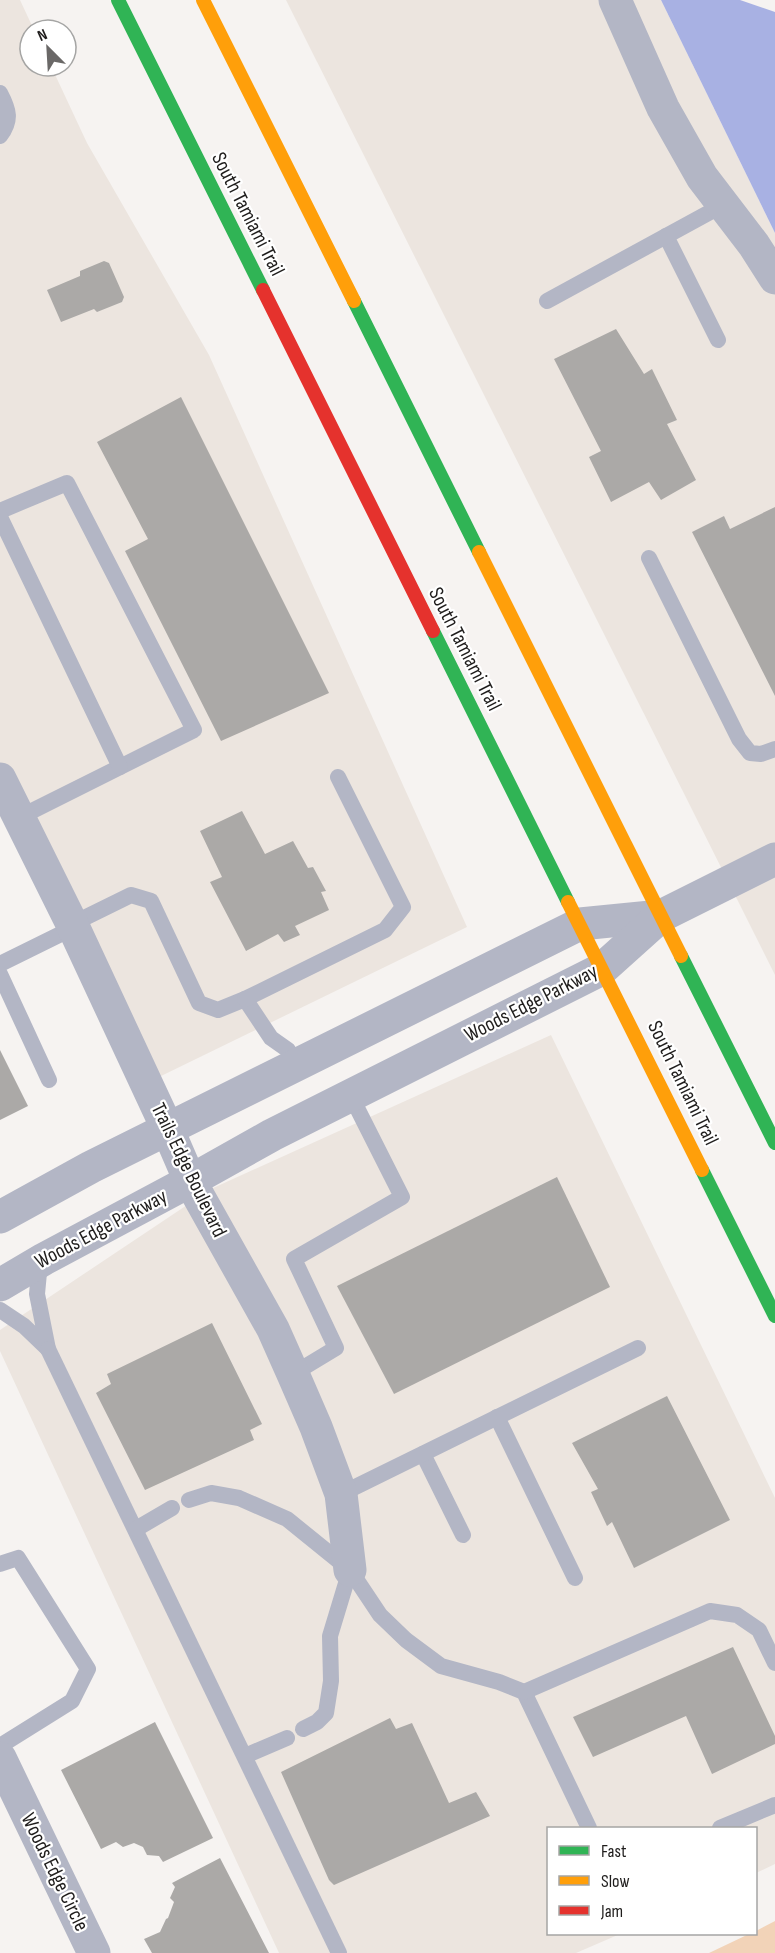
<svg xmlns="http://www.w3.org/2000/svg" width="775" height="1953" viewBox="0 0 775 1953" font-family="'Sofia Sans Condensed',sans-serif">
<style>
.built{fill:#ece5df}
.green{fill:#f2d3b8}
.water{fill:#a8b1e3}
.building{fill:#aba9a7}
.lines{fill:none;stroke-linecap:round;stroke-linejoin:round}
.lane{stroke:#b3b6c5;stroke-width:16}
.street{stroke:#b3b6c5;stroke-width:33}
.fast{stroke:#30b455;stroke-width:14}
.slow{stroke:#ff9f0a;stroke-width:14}
.jam{stroke:#e5322d;stroke-width:14}
.labels{text-anchor:middle;dominant-baseline:central;stroke-width:4.5;stroke-linejoin:round;paint-order:stroke}
.street-label{font-size:21px;fill:#1f1d1c;stroke:#fff}
</style>
<rect width="100%" height="100%" fill="#f6f3f1"/>
<!-- built -->
<g class="built">
<path d="M0 0H20L34 30H30V66H51L87 143 209 355 467 927 159 1077 0 782Z"/>
<path d="M286 0H661L775 233V975Z"/>
<path d="M551 1035 775 1498V1864L756 1873V1828H548V1934H620L576 1953H279L0 1351V1330L211 1189Z"/>
</g>
<!-- green -->
<path class="green" d="M775 1921V1953H709L749 1934H756V1931Z"/>
<!-- water -->
<path class="water" d="M661 0H740L775 12V233Z"/>
<!-- building -->
<g class="building">
<path d="M104 261 109 263 124 297 122 302 97 312 94 309 61 322 47 290 80 276V271Z"/>
<path d="M616 329 644 374 652 369 677 420 667 424 696 480 661 500 649 482 611 502 589 457 601 451 554 359Z"/>
<path d="M181 397 329 693 221 741 125 551 148 539 97 442Z"/>
<path d="M775 507V696L692 532 724 516 730 529Z"/>
<path d="M242 811 265 854 293 841 308 868 313 867 326 891 321 892 329 910 295 926 300 935 284 942 278 934 246 951 210 882 222 877 200 831Z"/>
<path d="M0 1050 28 1106 0 1120Z"/>
<path d="M557 1177 610 1287 394 1394 337 1286Z"/>
<path d="M212 1323 262 1424 250 1430 254 1440 145 1490 96 1393 111 1384 107 1374Z"/>
<path d="M667 1396 730 1520 634 1568 612 1522 607 1526 591 1492 598 1489 572 1443Z"/>
<path d="M733 1647 775 1736V1744L712 1774 686 1716 593 1757 573 1717Z"/>
<path d="M390 1718 396 1729 412 1723 449 1803 476 1792 490 1816 334 1885 329 1880 281 1772Z"/>
<path d="M155 1722 213 1838 163 1862 159 1856 147 1855 143 1847 134 1843 123 1847 116 1842 101 1849 61 1770Z"/>
<path d="M220 1858 269 1953H152L144 1939 160 1932 166 1919 168 1918 174 1902 170 1898 175 1887 172 1883Z"/>
</g>
<g class="lines">
<!-- lane -->
<g class="lane">
<path d="M0 93C9 110 12 120 0 136"/>
<path d="M666 236 718 340"/>
<path d="M547 301 723 205"/>
<path d="M0 511 67 483 194 730 18 818"/>
<path d="M0 517 120 767"/>
<path d="M649 558 739 739 750 753 761 754 775 749"/>
<path d="M72 924 131 895 151 901 199 1003 218 1010 245 999 271 1038 288 1050 297 1065"/>
<path d="M0 964 73 928"/>
<path d="M0 974 49 1080"/>
<path d="M245 999 385 930 403 907 338 777"/>
<path d="M0 1310 24 1326 48 1349 37 1294 40 1262"/>
<path d="M48 1349 339 1953"/>
<path d="M293 1374 336 1348 294 1259 402 1197 350 1094"/>
<path d="M497 1417 575 1578"/>
<path d="M423 1454 463 1535"/>
<path d="M341 1494 638 1348"/>
<path d="M189 1500 211 1493 239 1498 287 1519 350 1570 380 1615 406 1640 441 1666 499 1682 524 1692 589 1828"/>
<path d="M136 1529 172 1508"/>
<path d="M0 1564 18 1558 88 1669 72 1701 0 1746"/>
<path d="M524 1692 710 1611 737 1615 759 1630 775 1663"/>
<path d="M303 1729 317 1722 326 1713 331 1681 330 1636 350 1570"/>
<path d="M245 1756 287 1738"/>
<path d="M720 1828 775 1805"/>
</g>
<!-- street -->
<g class="street">
<path d="M615 0 663 108 702 177 754 245 775 278"/>
<path d="M0 779 72 924 168 1130 190 1181 273 1329 293 1374 316 1427 341 1494 350 1570"/>
<path d="M0 1217 91 1167 580 924 661 916"/>
<path d="M0 1285 44 1259 190 1181 272 1135 602 969 661 916 775 859"/>
<path d="M0 1758 94 1953"/>
</g>
<!-- fast -->
<g class="fast">
<path d="M118 0 263 290"/>
<path d="M354 301 479 552"/>
<path d="M433 631 568 902"/>
<path d="M681 956 775 1143"/>
<path d="M702 1170 775 1316"/>
</g>
<!-- slow -->
<g class="slow">
<path d="M203 0 354 301"/>
<path d="M479 552 681 956"/>
<path d="M568 902 702 1170"/>
</g>
<!-- jam -->
<path class="jam" d="M263 290 433 631"/>
</g>
<g class="labels">
<!-- street labels -->
<g class="street-label">
<text transform="translate(248 214) rotate(63)">South Tamiami Trail</text>
<text transform="translate(465 649) rotate(63)">South Tamiami Trail</text>
<text transform="translate(531 1003) rotate(-27)">Woods Edge Parkway</text>
<text transform="translate(683 1083) rotate(64)">South Tamiami Trail</text>
<text transform="translate(189 1170) rotate(64)">Trails Edge Boulevard</text>
<text transform="translate(101 1229) rotate(-28)">Woods Edge Parkway</text>
<text transform="translate(55 1872) rotate(64)">Woods Edge Circle</text>
</g>
</g>
<!-- legend -->
<rect x="547" y="1827" width="210" height="108" fill="#ffffff" stroke="#a5a5a4" stroke-width="1.5"/>
<rect x="559" y="1846" width="30" height="9" fill="#30b455" stroke="#a5a5a4" stroke-width="1.5"/>
<text x="601" y="1857" font-size="18" fill="#1f1d1c">Fast</text>
<rect x="559" y="1876" width="30" height="9" fill="#ff9f0a" stroke="#a5a5a4" stroke-width="1.5"/>
<text x="601" y="1887" font-size="18" fill="#1f1d1c">Slow</text>
<rect x="559" y="1906" width="30" height="9" fill="#e5322d" stroke="#a5a5a4" stroke-width="1.5"/>
<text x="601" y="1917" font-size="18" fill="#1f1d1c">Jam</text>
<!-- north arrow -->
<g transform="translate(48 48) rotate(336)"><circle r="28" fill="#ffffff" stroke="#a5a5a4" stroke-width="1.5"/>
<path d="M0-4.5L10 22L0 15L-10 22Z" fill="#6a6867"/>
<text y="-9" font-size="16" font-weight="bold" text-anchor="middle" fill="#1f1d1c">N</text>
</g>
</svg>
